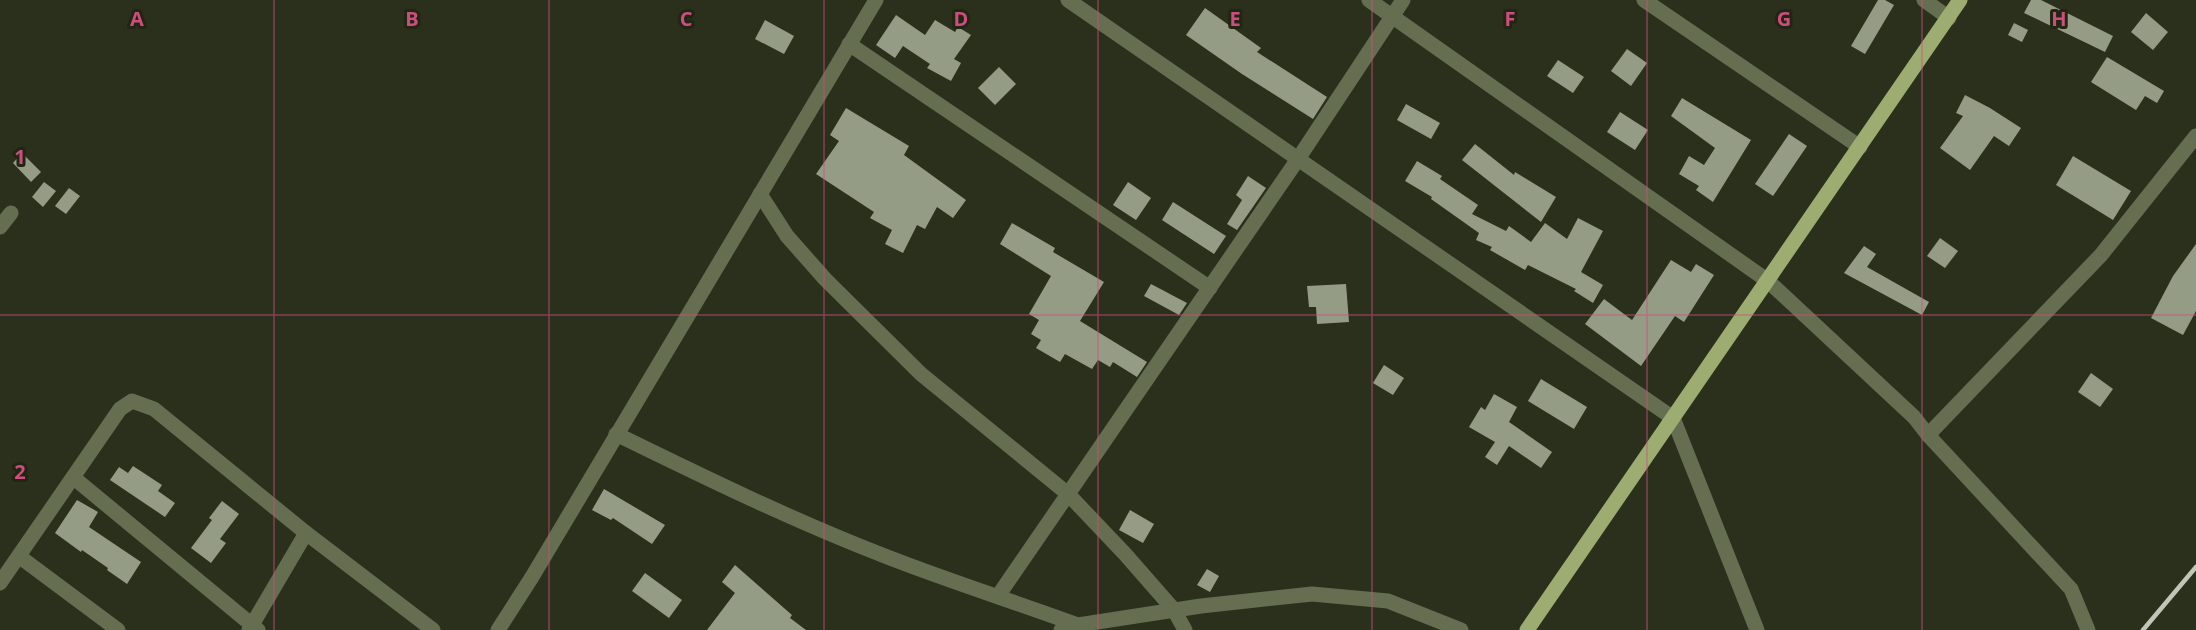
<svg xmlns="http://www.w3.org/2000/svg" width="2196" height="630" viewBox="0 0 2196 630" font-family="'Open Sans',sans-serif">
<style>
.building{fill:#959c85}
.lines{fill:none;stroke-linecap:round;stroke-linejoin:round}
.street{stroke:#656e51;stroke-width:15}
.primary{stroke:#9dad71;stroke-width:15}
.rail{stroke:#c2c5b7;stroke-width:4.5}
.grid{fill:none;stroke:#cd4e7e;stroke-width:1.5;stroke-opacity:0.55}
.grid-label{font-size:20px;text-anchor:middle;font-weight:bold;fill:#cd4e7e;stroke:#212613;stroke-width:6;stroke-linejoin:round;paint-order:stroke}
</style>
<rect width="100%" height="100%" fill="#2b301d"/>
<!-- building -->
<g class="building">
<path d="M1878 0H1885L1894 5 1865 54 1851 46Z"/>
<path d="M2031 0H2041L2113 36 2105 52 2024 13Z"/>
<path d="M1205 8 1261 48 1257 52 1327 97 1313 119 1242 74 1186 35Z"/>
<path d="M2146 13 2168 32 2153 50 2131 32Z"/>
<path d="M896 15 925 35 935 20 955 32 958 27 971 35 954 59 961 63 951 81 927 68 930 64 903 46 895 58 876 45Z"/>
<path d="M765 20 794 36 784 54 755 39Z"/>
<path d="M2014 23 2028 30 2022 42 2008 35Z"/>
<path d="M1627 49 1647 63 1631 86 1611 71Z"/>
<path d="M2107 57 2164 91 2157 103 2145 96 2136 110 2091 82Z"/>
<path d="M1558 60 1584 77 1573 93 1547 76Z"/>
<path d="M999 67 1016 84 995 105 978 88Z"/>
<path d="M1965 95 1990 108 2021 128 2009 146 1994 136 1970 170 1940 148 1963 116 1956 113Z"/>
<path d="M1682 98 1751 140 1713 202 1696 190 1699 186 1679 174 1689 156 1704 165 1715 148 1671 116Z"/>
<path d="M1406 104 1440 123 1431 139 1397 120Z"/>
<path d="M846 108 909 146 904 155 966 200 953 218 937 207 925 229 917 225 903 253 885 244 892 230 870 218 874 212 816 174 839 141 830 135Z"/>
<path d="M1620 112 1648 130 1635 150 1607 132Z"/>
<path d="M1789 134 1807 146 1773 196 1755 184Z"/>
<path d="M1475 144 1514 175 1515 172 1556 197 1541 222 1462 160Z"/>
<path d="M22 153 41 172 31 182 13 163Z"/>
<path d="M2073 156 2131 191 2113 220 2056 185Z"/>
<path d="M1417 161 1442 176 1440 179 1478 205 1472 214 1506 231 1509 226 1531 242 1545 223 1567 239 1578 218 1603 231 1581 272 1603 285 1593 303 1574 291 1576 289 1528 265 1525 270 1490 250 1492 247 1476 240 1479 233 1431 199 1432 197 1405 181Z"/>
<path d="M1248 176 1266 188 1237 230 1227 224 1242 200 1236 195Z"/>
<path d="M44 182 56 191 43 207 32 197Z"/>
<path d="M1128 182 1151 198 1136 220 1113 205Z"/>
<path d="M69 188 80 196 66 214 55 206Z"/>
<path d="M1173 202 1226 236 1214 254 1162 220Z"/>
<path d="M1012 223 1055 248 1053 252 1104 282 1080 321 1147 362 1137 377 1113 362 1110 367 1098 360 1092 369 1065 354 1060 362 1036 348 1041 340 1031 334 1039 320 1029 314 1051 276 1000 244Z"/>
<path d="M1940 238 1958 251 1945 268 1927 256Z"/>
<path d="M2196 244V311L2183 335 2151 318 2173 276Z"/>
<path d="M1864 246 1876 254 1867 267 1929 302 1922 315 1844 273Z"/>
<path d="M1671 260 1691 272 1696 264 1714 275 1684 322 1675 316 1641 366 1585 324 1604 299 1632 320Z"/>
<path d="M1151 284 1187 303 1179 315 1144 296Z"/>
<path d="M1346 284 1349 322 1317 324 1316 307H1309L1307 286Z"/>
<path d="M1384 365 1404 378 1393 395 1373 383Z"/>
<path d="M2091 373 2113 389 2100 407 2078 392Z"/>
<path d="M1541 379 1587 407 1574 429 1528 401Z"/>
<path d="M1494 394 1517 407 1509 422 1552 452 1541 468 1509 446 1497 465 1485 457 1495 442 1469 427 1481 407 1485 410Z"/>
<path d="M133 466 162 485 158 491 175 503 165 517 110 480 119 467 128 473Z"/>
<path d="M604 489 665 525 652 544 613 518 611 520 592 510Z"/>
<path d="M77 500 98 512 89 527 141 562 127 584 107 570 108 568 82 550 81 552 55 533Z"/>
<path d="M222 501 239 514 220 539 226 543 211 563 191 548 212 520 209 518Z"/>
<path d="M1130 510 1154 524 1143 543 1119 530Z"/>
<path d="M735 565 792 615 790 618 806 630H707L735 593 722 582Z"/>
<path d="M1207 569 1219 576 1210 592 1197 585Z"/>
<path d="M645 573 682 600 669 618 632 591Z"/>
</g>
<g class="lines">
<!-- street -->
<g class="street">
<path d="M1068 0 1673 418 1757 630"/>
<path d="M1369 0 1768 281 1914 417 1928 435 2071 589 2088 630"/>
<path d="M1644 0 1860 147"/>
<path d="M1924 0 1949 18"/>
<path d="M849 44 1210 288"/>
<path d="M760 194 787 236 825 279 921 374 1068 494 1125 554 1174 610 1185 630"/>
<path d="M0 227 11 213"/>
<path d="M616 434C706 478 796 522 890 558 952 582 1015 602 1078 625"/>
<path d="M1928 435 2101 255 2196 136"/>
<path d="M74 478 258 630"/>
<path d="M20 557 118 630"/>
<path d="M0 583 120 409 132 401 154 409 306 533 433 630"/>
<path d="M998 596 1298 159 1403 0"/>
<path d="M249 630 306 533"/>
<path d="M498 630 532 577 876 0"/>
<path d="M1061 630 1078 625 1201 606 1312 594 1388 601 1461 630"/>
</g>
<!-- primary -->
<path class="primary" d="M1527 630 1960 0"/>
<!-- rail -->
<path class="rail" d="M2143 630 2196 567"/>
</g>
<!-- grid -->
<path class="grid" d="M274 0V630M549 0V630M824 0V630M1098 0V630M1372 0V630M1647 0V630M1922 0V630M0 315H2196"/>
<g class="grid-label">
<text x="137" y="26">A</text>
<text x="412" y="26">B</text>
<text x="686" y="26">C</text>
<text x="961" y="26">D</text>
<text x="1235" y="26">E</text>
<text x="1510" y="26">F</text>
<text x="1784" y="26">G</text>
<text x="2059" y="26">H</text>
<text x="20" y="164">1</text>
<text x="20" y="479">2</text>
</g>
</svg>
